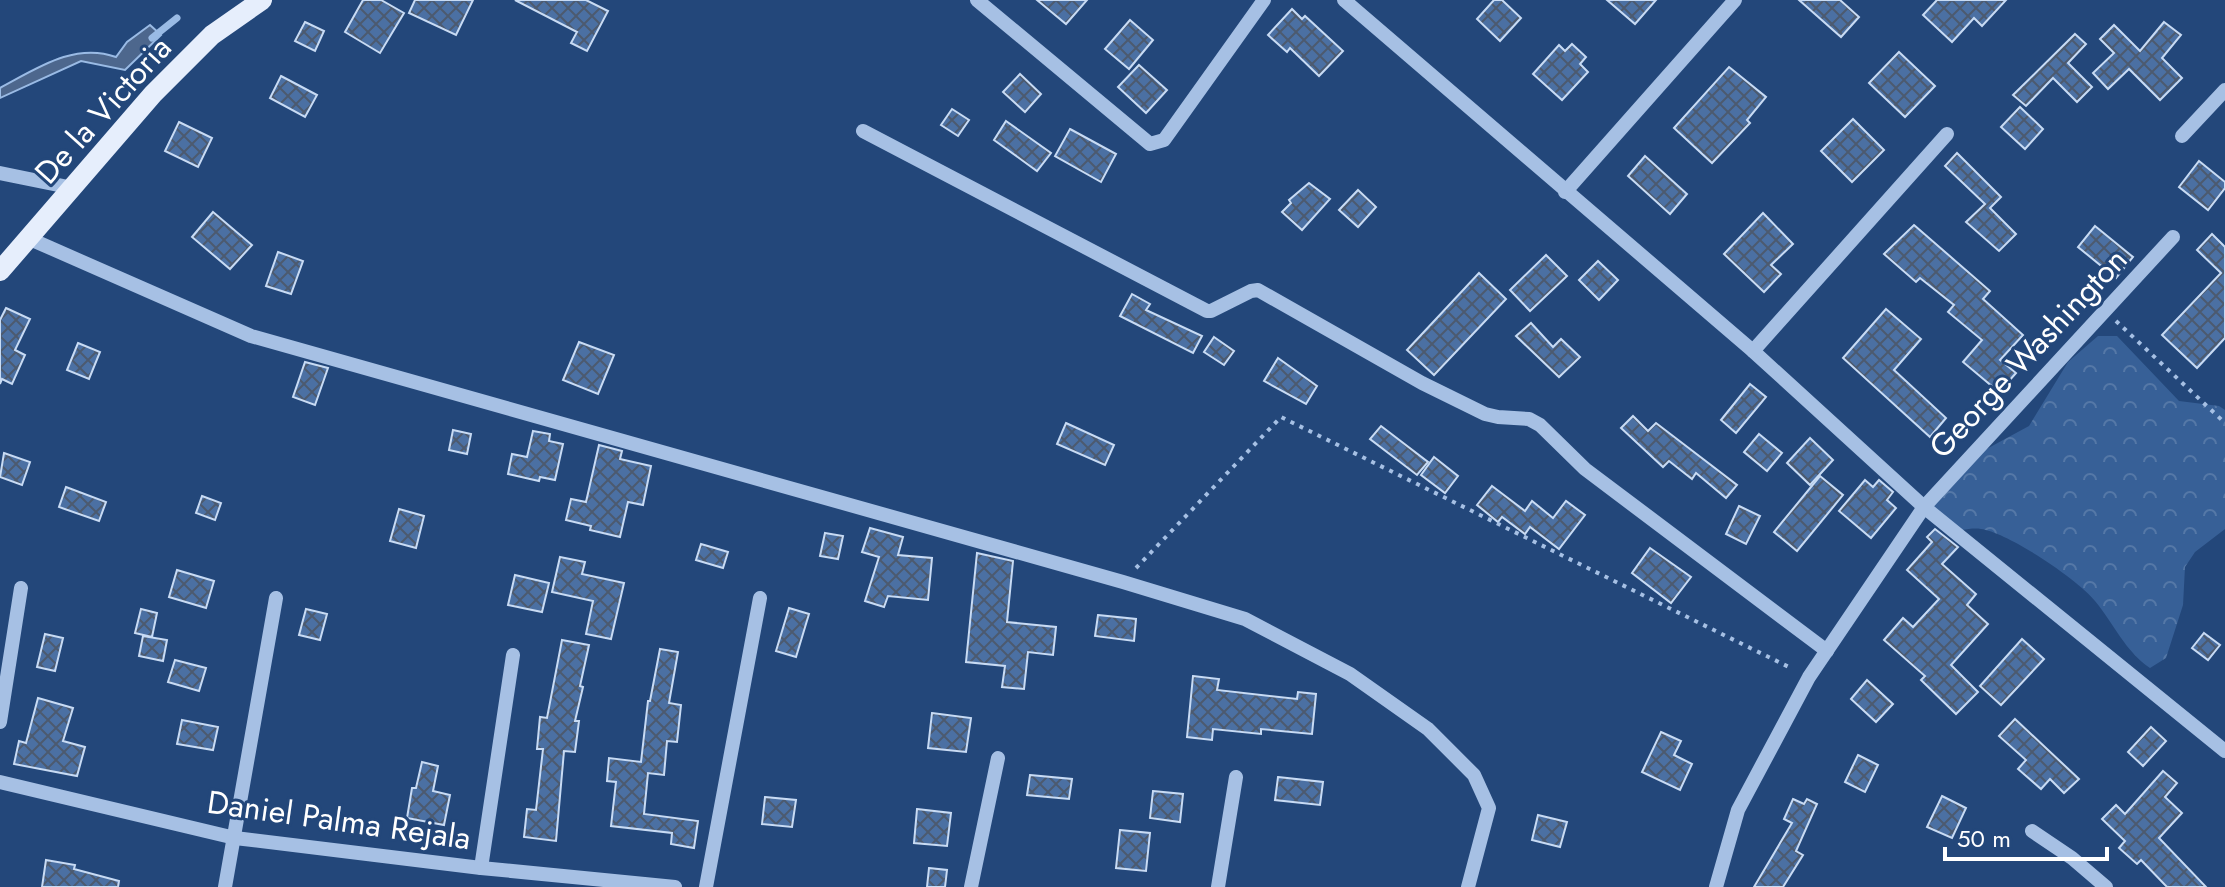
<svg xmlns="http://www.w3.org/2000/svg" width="2225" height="887" viewBox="0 0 2225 887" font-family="Jost,sans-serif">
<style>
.forest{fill:url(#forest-crowns)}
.water{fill:#4d678d;stroke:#9abbe5;stroke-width:2}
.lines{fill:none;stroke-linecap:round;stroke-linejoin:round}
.stream{stroke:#9abbe5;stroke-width:7}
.building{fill:url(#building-cross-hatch);stroke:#c8dbf4;stroke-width:2}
.path{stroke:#a6c0e4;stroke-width:4;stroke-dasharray:4 6;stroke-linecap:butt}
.minor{stroke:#a6c0e4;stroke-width:14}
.major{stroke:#e6eefc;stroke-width:20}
.labels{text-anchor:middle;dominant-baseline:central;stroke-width:6;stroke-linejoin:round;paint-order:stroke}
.street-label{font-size:32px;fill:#fff;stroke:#23477a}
</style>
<defs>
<pattern id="forest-crowns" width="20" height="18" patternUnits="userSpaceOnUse" patternTransform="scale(2)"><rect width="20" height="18" fill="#376097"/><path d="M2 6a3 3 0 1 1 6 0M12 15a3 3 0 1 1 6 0" fill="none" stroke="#5578a7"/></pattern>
<pattern id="building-cross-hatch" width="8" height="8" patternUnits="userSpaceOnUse" patternTransform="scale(2)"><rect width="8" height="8" fill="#4b70a3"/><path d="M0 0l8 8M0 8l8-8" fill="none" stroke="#4c5a6f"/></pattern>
</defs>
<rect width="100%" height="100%" fill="#23477a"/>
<!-- forest -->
<path class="forest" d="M2098 336H2117L2179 401 2219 406 2225 410V529L2195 552 2185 567 2183 605 2166 658 2150 668C2125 651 2114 624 2095 601 2079 580 2007 532 1981 529 1975 528 1968 529 1962 530L1934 507 1936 488 1981 452 2029 426 2068 362Z"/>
<!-- water -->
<path class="water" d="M150 25 161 35 125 70 81 61 0 98V88C36 69 74 42 116 57L127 42Z"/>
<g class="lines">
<!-- stream -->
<path class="stream" d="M152 38 177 18"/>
</g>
<!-- building -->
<g class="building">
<path d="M363 0H381L404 13 380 53 345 32Z"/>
<path d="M415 0H473L456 35 409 13Z"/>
<path d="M515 0H586L608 11 587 51 571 43 577 32Z"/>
<path d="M1037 0H1087L1066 24Z"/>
<path d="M1494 0H1502L1521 18 1500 41 1477 19Z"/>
<path d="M1607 0H1656L1635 24Z"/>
<path d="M1799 0H1840L1859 17 1841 37Z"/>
<path d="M1937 0H2006L1982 26 1974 18 1952 42 1923 15Z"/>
<path d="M1292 9 1302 19 1305 16 1343 51 1319 76 1290 48 1287 52 1268 35Z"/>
<path d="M1130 20 1153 40 1129 69 1105 49Z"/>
<path d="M305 22 324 31 315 51 295 41Z"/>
<path d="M2164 22 2181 35 2162 58 2182 78 2160 100 2129 69 2108 89 2093 73 2114 53 2100 39 2114 25 2140 51Z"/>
<path d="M2075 34 2086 44 2068 63 2092 87 2077 102 2053 78 2026 106 2013 95Z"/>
<path d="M1572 44 1586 57 1580 64 1588 72 1562 100 1533 74 1559 45 1565 51Z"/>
<path d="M1899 52 1935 86 1905 117 1869 83Z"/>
<path d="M1139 65 1167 90 1146 113 1118 87Z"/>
<path d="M1729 67 1766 97 1747 120 1750 123 1712 163 1674 128Z"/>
<path d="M1020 74 1041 94 1025 112 1003 92Z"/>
<path d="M281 76 317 95 305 117 270 98Z"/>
<path d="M2020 107 2043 129 2025 149 2001 127Z"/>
<path d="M952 109 969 120 958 136 941 125Z"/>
<path d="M1853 119 1884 150 1852 182 1821 151Z"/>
<path d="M1006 121 1051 153 1037 171 994 140Z"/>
<path d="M179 122 212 138 198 167 165 151Z"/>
<path d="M1070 129 1116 154 1101 182 1055 156Z"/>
<path d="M1957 153 2001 197 1990 208 2016 234 1999 251 1966 222 1985 204 1945 166Z"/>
<path d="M1645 156 1687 194 1670 214 1628 176Z"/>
<path d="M2199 161 2225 182V188L2208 210 2179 187Z"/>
<path d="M1309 183 1330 199 1302 230 1282 212 1291 203 1289 200Z"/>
<path d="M1358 190 1376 207 1358 227 1339 210Z"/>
<path d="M213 212 252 245 230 269 192 237Z"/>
<path d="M1763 213 1793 244 1771 265 1781 274 1764 292 1724 254Z"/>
<path d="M1914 225 1990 291 1983 299 2023 335 2000 360 2016 373 1999 392 1963 362 1982 340 1948 312 1954 305 1920 278 1916 282 1884 254Z"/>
<path d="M2095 226 2133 257 2116 278 2078 247Z"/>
<path d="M2212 234 2225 247V338L2197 368 2162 335 2221 273 2197 250Z"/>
<path d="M278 252 303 261 291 294 266 286Z"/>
<path d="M1546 255 1567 276 1530 311 1510 290Z"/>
<path d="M1598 261 1618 280 1599 300 1579 280Z"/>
<path d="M1479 273 1506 299 1434 375 1407 350Z"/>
<path d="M1132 294 1150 304 1146 310 1202 336 1193 353 1120 316Z"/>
<path d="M6 308 30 319 15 350 25 355 12 384 2 379 0 384V320Z"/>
<path d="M1886 309 1921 339 1894 370 1946 418 1930 437 1843 358Z"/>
<path d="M1531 323 1553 347 1561 339 1580 357 1559 377 1516 336Z"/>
<path d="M1214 337 1234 351 1224 365 1204 352Z"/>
<path d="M579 342 614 355 598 394 563 380Z"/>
<path d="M78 343 100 352 89 379 67 370Z"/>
<path d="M1278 358 1317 386 1306 404 1264 381Z"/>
<path d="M305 362 328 368 315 405 293 397Z"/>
<path d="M1750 384 1766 397 1736 433 1721 420Z"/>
<path d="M1633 416 1648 431 1656 423 1737 485 1726 498 1696 473 1692 479 1669 461 1663 467 1621 428Z"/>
<path d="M1066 423 1114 445 1105 465 1057 444Z"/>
<path d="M1381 426 1428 462 1417 475 1370 439Z"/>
<path d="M453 430 471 434 467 454 449 450Z"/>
<path d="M533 431 550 434 549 441 563 444 555 480 540 477 539 481 508 474 512 454 527 457Z"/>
<path d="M1759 434 1782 453 1767 471 1744 452Z"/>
<path d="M1810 438 1833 460 1810 485 1787 463Z"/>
<path d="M599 445 622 451 620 459 651 466 643 505 628 502 620 537 590 530 591 526 566 520 571 499 586 502Z"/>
<path d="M4 453 30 462 22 485 0 477Z"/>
<path d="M1434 457 1458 476 1445 493 1421 475Z"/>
<path d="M1820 476 1843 495 1797 551 1774 532Z"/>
<path d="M1865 480 1873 487 1879 480 1893 492 1887 500 1896 508 1871 538 1839 511Z"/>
<path d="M1492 486 1525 511 1532 501 1553 518 1566 501 1585 515 1559 549 1530 527 1525 534 1502 517 1498 522 1477 505Z"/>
<path d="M66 487 106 502 99 521 59 507Z"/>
<path d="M202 496 221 503 215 520 196 513Z"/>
<path d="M1739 506 1760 516 1746 544 1726 534Z"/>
<path d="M399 509 424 516 416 548 390 541Z"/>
<path d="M870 528 903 537 898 555 932 558 928 600 888 596 884 607 865 601 879 557 862 552Z"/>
<path d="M1935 529 1958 547 1942 564 1976 594 1967 605 1988 624 1951 665 1978 692 1956 714 1921 680 1925 676 1884 640 1903 618 1913 627 1939 599 1907 570 1932 542 1927 537Z"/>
<path d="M825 533 843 536 838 559 820 556Z"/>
<path d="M701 544 728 552 723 568 696 560Z"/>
<path d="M1650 548 1691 577 1671 603 1632 573Z"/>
<path d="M977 553 1013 561 1007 622 1056 627 1053 655 1028 652 1024 689 1002 687 1005 666 966 662Z"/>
<path d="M560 557 585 562 582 574 624 583 611 639 586 634 593 601 552 592Z"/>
<path d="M177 570 214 581 206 608 169 597Z"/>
<path d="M515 575 549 583 542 612 508 605Z"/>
<path d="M789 608 809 614 796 657 776 651Z"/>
<path d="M141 609 157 613 152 637 135 633Z"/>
<path d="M306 609 327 614 320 640 299 635Z"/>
<path d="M1098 615 1136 619 1134 641 1095 636Z"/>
<path d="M2204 633 2220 645 2208 660 2192 648Z"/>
<path d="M45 634 63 638 55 671 37 667Z"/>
<path d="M143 636 167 640 163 661 139 656Z"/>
<path d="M2022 639 2044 659 2001 705 1980 686Z"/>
<path d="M562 640 589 645 580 686 583 687 575 721H579L575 752 564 751 556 841 524 837 527 809 536 810 543 749H537L540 717 547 718Z"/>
<path d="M660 649 678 652 669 703 681 705 677 742 667 741 664 775 648 773 644 814 698 821 694 848 671 844 672 833 611 826 616 782 607 781 609 758 641 762 648 701H650Z"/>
<path d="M175 660 206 668 199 691 168 682Z"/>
<path d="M1193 676 1219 679 1217 690 1297 699 1298 692 1316 694 1312 734 1261 729V734L1213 729 1212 740 1187 737Z"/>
<path d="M1867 680 1893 704 1876 722 1851 699Z"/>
<path d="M38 698 73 708 63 741 85 747 77 776 14 764 19 741 26 743Z"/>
<path d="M932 713 971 718 966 752 928 748Z"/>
<path d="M2015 719 2079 779 2064 793 2050 779 2041 789 2018 769 2026 760 1999 736Z"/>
<path d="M182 720 218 727 213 750 177 744Z"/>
<path d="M2151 727 2166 741 2143 766 2128 752Z"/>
<path d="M1661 732 1681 741 1674 755 1692 764 1680 790 1642 772Z"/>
<path d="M1858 755 1878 765 1865 792 1845 782Z"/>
<path d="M422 762 438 766 433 791 450 795 444 825 407 818 412 788H416Z"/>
<path d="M2163 771 2177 783 2165 797 2182 813 2159 838 2206 887H2167L2141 860 2137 864 2119 848 2125 841 2102 819 2116 805 2125 814Z"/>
<path d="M1030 775 1072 779 1069 799 1027 795Z"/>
<path d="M1278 777 1323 782 1320 805 1275 800Z"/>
<path d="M1153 791 1183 794 1180 822 1150 818Z"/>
<path d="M1942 796 1966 808 1952 838 1927 827Z"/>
<path d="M765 797 796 800 792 827 762 824Z"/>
<path d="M1793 799 1804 804 1807 799 1817 804 1796 851 1803 855 1783 887H1754L1792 823 1784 819Z"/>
<path d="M917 809 951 813 947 846 914 843Z"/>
<path d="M1538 815 1567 822 1560 847 1532 840Z"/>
<path d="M1120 830 1150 833 1146 871 1116 868Z"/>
<path d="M46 860 75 865 74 869 119 881 118 887H42Z"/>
<path d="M929 868 947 870 945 887H927Z"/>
</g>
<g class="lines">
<!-- path -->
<g class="path">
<path d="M2116 321 2225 423"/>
<path d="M1136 568 1281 417 1793 669"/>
</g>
<!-- minor -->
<g class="minor">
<path d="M977 0 1150 144 1164 140 1264 0"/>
<path d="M1344 0 1753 351 1924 507 2225 751"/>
<path d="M863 131 1207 311H1211L1251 291 1258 290 1422 383 1485 414 1498 417 1529 419 1540 425 1585 469 1827 651"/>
<path d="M2182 136 2225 90"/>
<path d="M0 173 73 188"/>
<path d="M1565 192 1735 0"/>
<path d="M30 239 251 336 1123 582 1245 619 1350 674 1428 729 1474 775 1489 808 1468 887"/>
<path d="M1753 351 1947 134"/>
<path d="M0 722 21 588"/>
<path d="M0 782 235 838 481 868 675 887"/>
<path d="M2032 831 2072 858 2106 887"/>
<path d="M481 868 513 655"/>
<path d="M225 887 276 598"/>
<path d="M706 887 760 598"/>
<path d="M971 887 998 758"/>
<path d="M1218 887 1236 777"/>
<path d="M1716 887 1738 810 1809 677 1924 507 2173 237"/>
</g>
<!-- major -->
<path class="major" d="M0 271 153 94 212 35 262 0"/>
</g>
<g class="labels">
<!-- street labels -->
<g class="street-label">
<text transform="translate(103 110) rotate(-48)">De la Victoria</text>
<text transform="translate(2028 353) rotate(-47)">George Washington</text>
<text transform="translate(339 820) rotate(8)">Daniel Palma Rejala</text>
</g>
</g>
<!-- scale -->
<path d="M1945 847v12h162v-12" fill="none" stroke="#ffffff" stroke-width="4"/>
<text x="1957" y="847" font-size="24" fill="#ffffff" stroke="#23477a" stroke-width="6" paint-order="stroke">50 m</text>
</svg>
